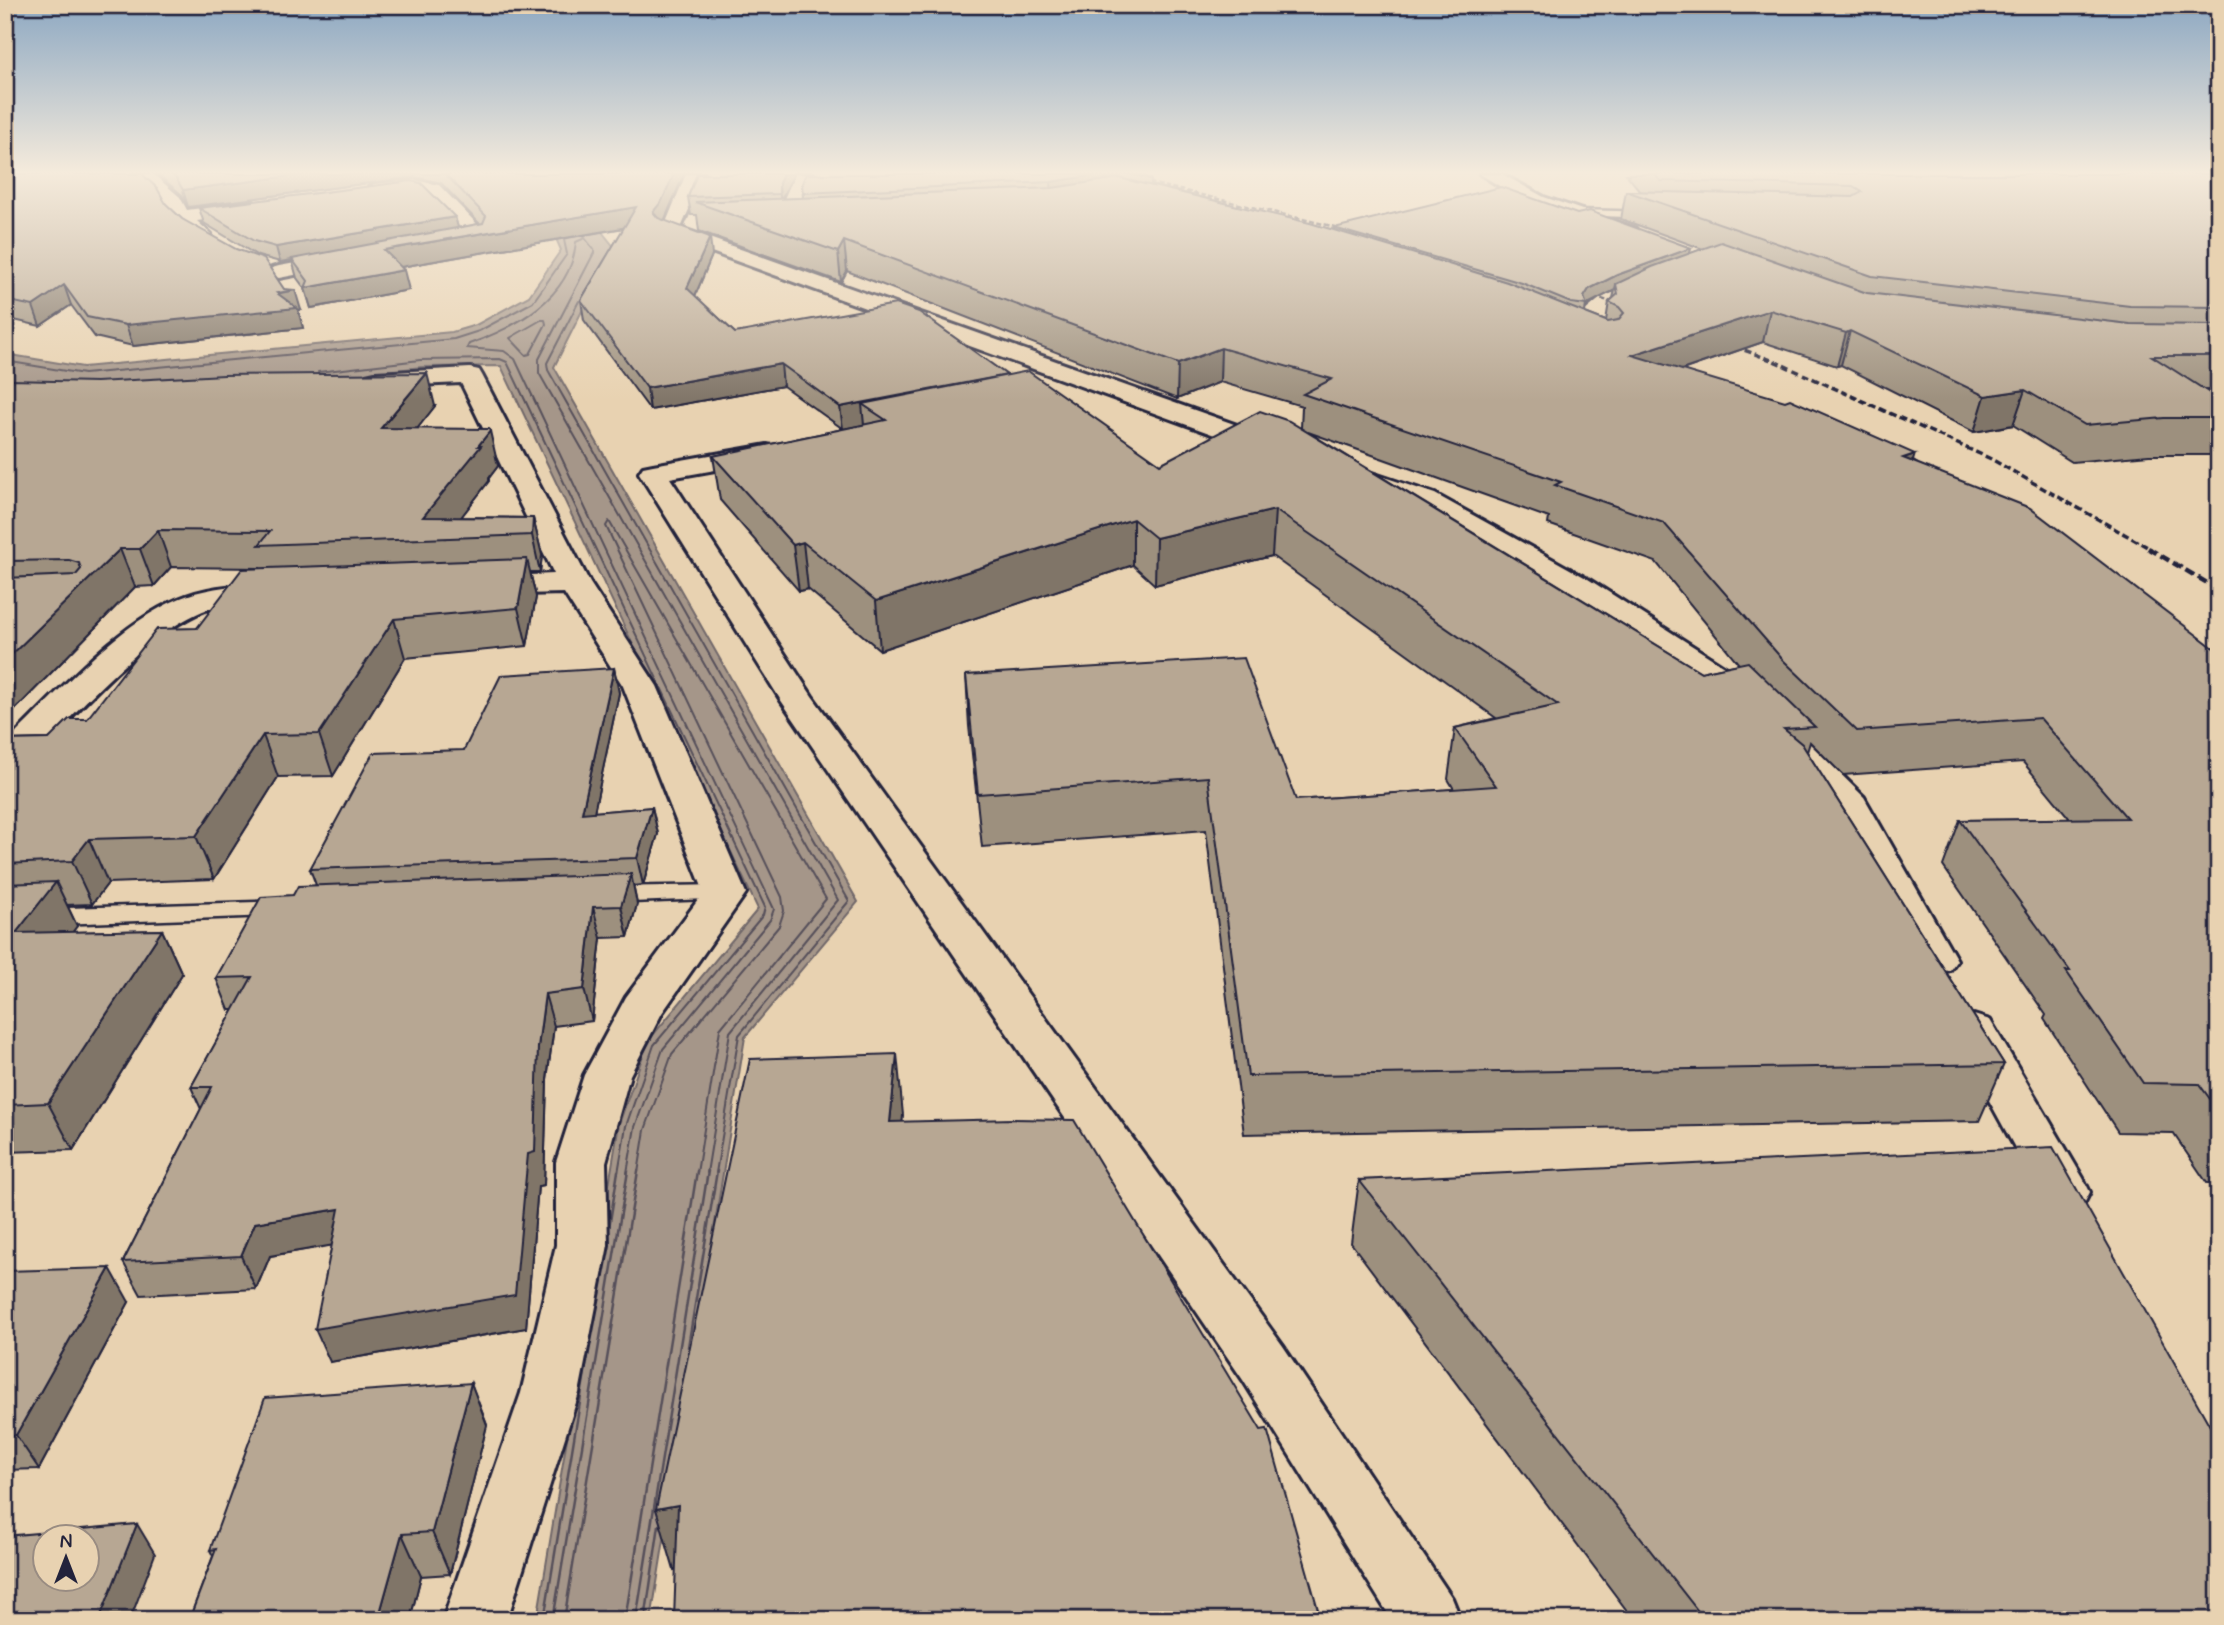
<svg xmlns="http://www.w3.org/2000/svg" width="2224" height="1625" viewBox="0 0 2224 1625" font-family="Mynerve,sans-serif">
<style>
.water{fill:#a59689;stroke:#71686a;stroke-width:2}
.lines{fill:none;stroke-linecap:round;stroke-linejoin:round}
.shore-far1{stroke:#56505a;stroke-width:2}
.shore{stroke:#56505a;stroke-width:2.5}
.service-casing{stroke:#22223b;stroke-width:5}
.minor-casing{stroke:#22223b;stroke-width:6}
.service{fill:#e8d2b1;fill-rule:evenodd}
.minor{fill:#e8d2b1;fill-rule:evenodd}
.rail-far2{stroke:#22223b;stroke-width:2.5;stroke-dasharray:5 2.5;stroke-linecap:butt}
.rail-far1{stroke:#22223b;stroke-width:3.5;stroke-dasharray:7 3.5;stroke-linecap:butt}
.rail{stroke:#22223b;stroke-width:4.5;stroke-dasharray:10 4.5;stroke-linecap:butt}
.wall{fill:#9d907e;stroke:#22223b;stroke-width:2;fill-rule:evenodd}
.shaded-wall{fill:#807567;stroke:#22223b;stroke-width:2}
.building{fill:#b7a793;stroke:#22223b;stroke-width:2;fill-rule:evenodd}
</style>
<rect width="100%" height="100%" fill="#e8d2b1"/>
<filter id="ink" filterUnits="userSpaceOnUse"><feTurbulence type="fractalNoise" baseFrequency=".0143" numOctaves="2"/><feDisplacementMap in="SourceGraphic" scale="14" xChannelSelector="R" yChannelSelector="G"/><feConvolveMatrix kernelMatrix="1 2 1 2 8 2 1 2 1" color-interpolation-filters="sRGB"/></filter>
<g filter="url(#ink)">
<!-- water -->
<path class="water" d="M578 202 614 247 554 367 858 902 745 1037 651 1620H537L619 1124 648 1041 758 909 501 366 421 367 275 385 5 390V354L83 367 452 332 476 325 529 296 561 250 553 232Z"/>
<g class="lines">
<!-- shore-far1 -->
<g class="shore-far1">
<path d="M579 301 547 363 548 370 849 901 739 1035 716 1173"/>
<path d="M541 320H545L546 324 530 354 526 355 510 338Z"/>
<path d="M5 361 84 374 454 339 479 331 533 302 567 254 564 240"/>
<path d="M318 372 420 360 500 359 507 362 765 907 763 915 654 1045 626 1126 618 1173"/>
<path d="M627 1173 635 1127 663 1049 770 920 774 909 515 359 504 351 467 348 469 344C516 327 571 298 576 242L585 238 595 251 539 359V373L838 900 730 1032 707 1173"/>
<path d="M638 1173 645 1130 672 1054 779 926 784 911 782 897 606 526 609 521 826 899 720 1029 697 1173"/>
</g>
<!-- shore -->
<g class="shore">
<path d="M609 1228 618 1171"/>
<path d="M688 1347 717 1171"/>
<path d="M544 1620 588 1354"/>
<path d="M553 1620 628 1171"/>
<path d="M564 1620 638 1171"/>
<path d="M625 1620 697 1171"/>
<path d="M636 1620 708 1171"/>
<path d="M645 1620 659 1525"/>
</g>
<defs>
<g id="service">
<path d="M1579 210 1653 212 1659 215 1653 218 1575 215V211Z"/>
<path d="M725 885 734 888 737 893 734 898 606 903 597 900 594 895 597 890 606 887Z"/>
<path d="M285 901 294 903 297 909 294 915 5 926V910Z"/>
</g>
<g id="minor">
<path d="M133 174H153L180 197 187 210 252 201 262 207 252 213 197 221 211 234 208 238C184 244 175 215 162 202 153 192 141 185 133 174Z"/>
<path d="M686 174H704L681 228 1282 441 1286 447 1282 453 1273 455 1264 453 662 234 659 230 667 220Z"/>
<path d="M795 174H813L801 201 804 220 794 226 784 220 783 201Z"/>
<path d="M1480 174H1502L1544 197 1635 228 1638 232 1635 236H1621L1530 205Z"/>
<path d="M414 180 439 185 485 232 488 236 485 240 439 249 432 247 429 243 432 239 464 233C454 223 435 197 424 193 407 187 377 205 365 190L374 184Z"/>
<path d="M345 254 352 256 355 260 352 264 279 278 272 276 268 272 272 268 279 266Z"/>
<path d="M1658 279 1666 280 1669 285 1666 290 1619 306 1607 314 1610 324 1598 336 1590 338 1556 334 1552 329 1556 324H1585L1587 322 1584 312 1603 296Z"/>
<path d="M470 368 479 370 482 375 590 583 657 686 746 893 662 1013 630 1075 606 1162 608 1245 579 1393 507 1620H443L521 1393 556 1245V1162L584 1075 626 997 704 892 623 686 564 593 481 595 470 593 465 586 470 579 481 577 554 574 461 383 375 387 366 385 363 380 366 375 375 373Z"/>
<path d="M767 445 777 447 780 453 777 459 670 478 812 696 1283 1346 1452 1598 1461 1620H1392L1243 1380 780 699 639 473 643 467 653 465Z"/>
<path d="M1363 470 1435 494 1588 579 1744 679 1765 702 1760 709C1740 714 1733 707 1720 693L1566 593 1415 506 1353 484 1349 478 1353 472Z"/>
<path d="M271 585 282 587 287 594 282 601C258 607 231 601 208 609 140 635 69 721 18 773L5 776V744C55 696 121 619 186 596 214 586 242 585 271 585Z"/>
<path d="M1787 731 1800 734 1864 797 1957 960 1950 970 1935 974 1920 970 1834 810 1769 742 1774 734Z"/>
<path d="M1974 1015 1990 1020 2083 1178 2090 1192 2083 1206 2065 1212 2047 1206 1951 1031 1958 1020Z"/>
</g>
</defs>
<!-- service casing -->
<use href="#service" class="service-casing"/>
<!-- minor casing -->
<use href="#minor" class="minor-casing"/>
<!-- service -->
<use href="#service" class="service"/>
<!-- minor -->
<use href="#minor" class="minor"/>
<!-- rail-far2 -->
<g class="rail-far2">
<path d="M1113 174 1353 231"/>
<path d="M1580 292 1630 308"/>
</g>
<!-- rail-far1 -->
<path class="rail-far1" d="M1725 343 1774 361 1991 459 2151 549"/>
<!-- rail -->
<path class="rail" d="M2148 548 2219 590"/>
</g>
<!-- wall -->
<g class="wall">
<path d="M5 174 166 204 182 219 284 289 301 310H298L303 328 133 346 95 337 71 305 40 326 5 318Z"/>
<path d="M157 174H684L664 220 712 255 695 296 735 333 1007 375 1160 464 1301 428 1302 406 1220 382 1177 399 847 271 841 282 699 231 697 215H691L688 197 697 174H794L781 199 803 198 802 184 806 174H1137L1151 179V185L1334 230V228L1577 214 1691 248 1689 254 1703 249 1621 219 1626 191H1640L1626 174H2219V390H2205L2219 399V455H2149L2072 462 2013 425 1974 432 1841 365 1837 366 1763 342 1682 370 1913 461 2219 652V1183H2207L2173 1133 2118 1132 2044 1019 2046 1015 1943 866 1960 820 2070 819 2023 762 1843 775 1810 742 1807 752 2004 1064 1979 1121 1244 1134 1206 830 982 847 969 726 966 675 1296 800 1454 789 1448 779 1455 728 1496 718 1272 556 1155 585 1133 565 880 650 808 589 799 591 720 500 713 456 843 429 783 386 650 410 584 320 581 300 624 228 401 267 409 290 311 308 305 289 297 278 292 260 280 262 258 256 204 223 199 208 455 217 458 228 480 224 441 183 415 177 188 207 182 195ZM1615 290 1613 298 1609 302 1606 321 1585 313 1586 304ZM1308 432 1549 518 1548 524 1656 562 1739 664 1701 672Z"/>
<path d="M5 384 435 406 417 428 498 466 489 478V481L461 517 533 518 542 555 540 572H530L536 597 527 646 405 658 333 776 278 777 214 879 108 883 92 904 67 905 77 926 72 932 162 930 182 974 73 1150 5 1152V740L49 739 87 719 197 628 259 568 171 567 154 586 135 587 5 720Z"/>
<path d="M614 668 619 693 594 812 652 807 658 834 643 885 633 886 637 904 628 937 601 938 592 1021 554 1026 547 1079 544 1185 538 1186 526 1328 330 1362 332 1245 270 1256 256 1289 141 1295 123 1262 201 1109 191 1087 234 1010H229L216 978 293 895 316 885 310 869 464 750Z"/>
<path d="M1359 1180 2219 1620H1634L1351 1243Z"/>
<path d="M5 1271 129 1302 39 1469 5 1470Z"/>
<path d="M2219 1333V1350L2213 1341Z"/>
<path d="M471 1383 487 1425 450 1574 421 1576 410 1620H189L213 1556 210 1550Z"/>
</g>
<!-- shaded-wall -->
<g class="shaded-wall">
<path d="M306 174H414L415 177 188 207 183 190Z"/>
<path d="M674 174H684L665 219 656 230 653 212Z"/>
<path d="M783 174H794L781 200V211L779 183Z"/>
<path d="M1102 174H1119V188L1052 199 1051 182Z"/>
<path d="M636 207 639 225 389 269 384 250Z"/>
<path d="M455 217 459 231 280 262 276 247Z"/>
<path d="M710 237 712 255 690 308 687 288Z"/>
<path d="M844 241 847 271 841 282 838 252Z"/>
<path d="M1691 248 1688 263 1616 284 1615 290 1586 305 1584 297 1589 289 1617 275Z"/>
<path d="M404 270 409 290 311 308 305 288Z"/>
<path d="M64 285 71 305 40 326 33 306Z"/>
<path d="M295 290 301 310H298L303 328 133 346 126 325Z"/>
<path d="M1770 310 1763 342 1626 389 1632 355Z"/>
<path d="M1850 331 1841 365 1837 366 1846 333Z"/>
<path d="M1221 348 1220 382 1177 399 1178 364Z"/>
<path d="M781 364 783 386 650 410 647 388Z"/>
<path d="M427 373 435 406 391 462 381 428Z"/>
<path d="M1007 375 862 404 864 425 843 429 840 407Z"/>
<path d="M2025 390 2013 425 1974 432 1985 396Z"/>
<path d="M490 431 498 466 489 478V481L445 538 423 517Z"/>
<path d="M1915 454 1904 491 1903 458Z"/>
<path d="M1275 510 1272 556 1155 585 1156 538Z"/>
<path d="M533 518 542 555 540 572 532 535Z"/>
<path d="M1133 519V565L880 650 876 601Z"/>
<path d="M158 530 171 567 154 586 140 549Z"/>
<path d="M803 542 808 589 799 591 793 545Z"/>
<path d="M120 549 135 587 5 720V661Z"/>
<path d="M527 559 536 597 527 646 518 608Z"/>
<path d="M394 619 405 658 333 776 319 734Z"/>
<path d="M614 668 619 693 588 841 582 813Z"/>
<path d="M263 735 278 777 214 879 196 836Z"/>
<path d="M652 807 658 834 643 885 637 858Z"/>
<path d="M89 839 108 883 92 904 72 861Z"/>
<path d="M631 874 637 904 628 937 621 906Z"/>
<path d="M56 882 77 926 38 978 16 933Z"/>
<path d="M593 907 601 938 592 1021 584 989Z"/>
<path d="M162 930 182 974 73 1150 48 1103Z"/>
<path d="M545 994 554 1026 547 1079 544 1185 538 1186 526 1328 330 1362 315 1329 538 1047Z"/>
<path d="M897 1054 903 1115 897 1183 890 1122Z"/>
<path d="M339 1209 352 1242 270 1256 256 1289 241 1256 255 1223Z"/>
<path d="M110 1268 129 1302 39 1469 16 1435Z"/>
<path d="M471 1383 487 1425 450 1574 432 1532Z"/>
<path d="M678 1505 695 1566 674 1570 656 1509Z"/>
<path d="M137 1524 155 1554 130 1620H99Z"/>
<path d="M402 1534 421 1576 410 1620H378Z"/>
</g>
<!-- building -->
<g class="building">
<path d="M5 174H142L157 188 166 204 182 219 236 249 264 259 284 289 295 290 277 293 297 308 126 325 87 317 64 285 33 306 5 300Z"/>
<path d="M172 174H306L183 190 176 178Z"/>
<path d="M445 174H674L662 201 653 212 658 218 710 237 687 288 735 333 896 304 919 312 1007 375 840 407 781 364 647 388 581 300 636 207 384 250 404 270 305 288 308 281 292 259 483 223 486 216Z"/>
<path d="M697 174H783L779 183V194L688 197Z"/>
<path d="M806 174H1102L1051 182 803 193 802 184Z"/>
<path d="M1130 174H1137L1151 179Z"/>
<path d="M1654 174H2219V307L2130 306 1872 276 1626 191 1853 197 1862 192 1853 186 1661 181Z"/>
<path d="M1119 178 1310 223 1432 259 1507 282 1608 322 1618 320 1624 313 1619 307 1609 302 1618 294 1616 284 1652 267 1721 242 1867 293 2130 324 2219 325V356H2152L2219 399V418H2164L2085 425 2025 390 1985 396 1850 331 1846 333 1770 310 1632 355 1785 401 1790 399 1915 454 1903 458 2030 508 2219 652V1111L2199 1084 2143 1083 2066 971H2070L1960 820 2127 818 2040 718 1857 731 1783 660 1664 523 1555 485 1561 482 1303 394 1332 379 1221 348 1178 364 844 241 838 252 695 202 1052 188Z"/>
<path d="M411 181 421 183 455 217 276 247 254 241 199 208Z"/>
<path d="M1501 187 1577 214 1590 211 1691 248 1617 275 1589 289 1584 297 1587 305 1571 303 1522 283 1334 228Z"/>
<path d="M1028 371 1160 464 1260 411 1289 421 1701 672 1748 662 1815 727 1784 729 1802 744 2004 1064 1248 1076 1208 777 978 794 966 675 1244 658 1296 800 1496 786 1455 728 1558 705 1275 510 1156 538 1133 519 876 601 803 542 793 545 713 456 886 420 862 404Z"/>
<path d="M427 373 381 428 489 429 490 431 478 446H481L423 517 533 518 532 535 259 545 270 531 158 530 140 549H120L5 661V578L76 575 81 569 79 563 69 560 5 561V384L11 380 96 382 224 375Z"/>
<path d="M527 559 518 608 394 619 319 734 263 735 196 836 89 839 72 861 5 864V740L49 739 69 719H87L157 629 197 628 242 569Z"/>
<path d="M614 668 582 813 652 807 637 858 310 869 373 753 464 750 501 675Z"/>
<path d="M631 874 621 906 593 907 584 989 545 994 538 1047 535 1152 528 1154 515 1295 315 1329 339 1209 255 1223 241 1256 123 1262 212 1087H191L252 977 216 978 261 897 293 895 298 886Z"/>
<path d="M56 882 16 933 162 930 48 1103 5 1105V884Z"/>
<path d="M897 1054 890 1122 1013 1119 1074 1120 1261 1430 1267 1429 1321 1620H674L678 1505 656 1509 750 1059Z"/>
<path d="M2053 1147 2219 1442V1620H1705L1359 1180Z"/>
<path d="M110 1268 16 1435H5V1271Z"/>
<path d="M471 1383 432 1532 402 1534 378 1620H189L216 1549 210 1550 265 1398Z"/>
<path d="M137 1524 99 1620H5V1536ZM46 1537H88V1579H46Z"/>
</g>
</g>
<!-- sky -->
<linearGradient id="sky" x2="0" y2="1"><stop stop-color="#8da8c2"/><stop offset="0.43" stop-color="#f5ebdc"/><stop offset="1" stop-color="#f5ebdc" stop-opacity="0"/></linearGradient>
<rect width="2224" height="401" fill="url(#sky)"/>
<!-- margin -->
<rect width="2224" height="1625" fill="none" stroke="#e8d2b1" stroke-width="28"/>
<rect x="14" y="14" width="2196" height="1597" fill="none" stroke="#22223b" stroke-width="2.5" filter="url(#ink)"/>
<!-- north arrow -->
<g transform="translate(66 1558)"><circle r="33" fill="#e8d2b1" stroke="#998c82" stroke-width="2"/>
<path d="M0-5L12 26L0 18L-12 26Z" fill="#22223b"/>
<text y="-10" font-size="19" font-weight="bold" text-anchor="middle" fill="#22223b">N</text>
</g>
</svg>
